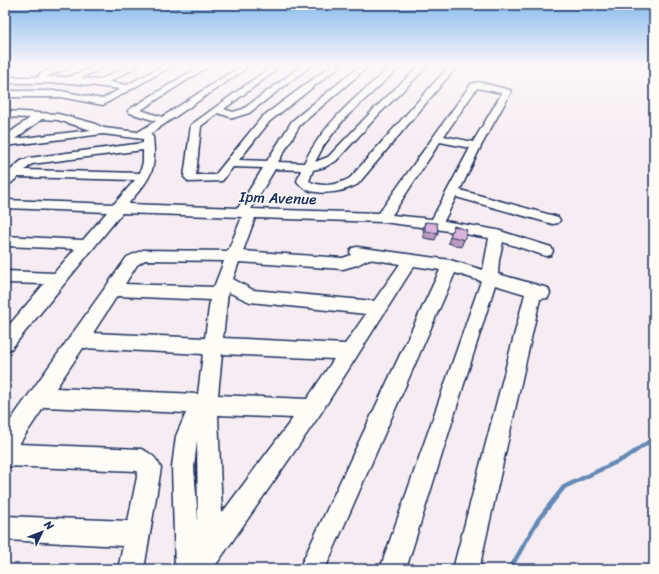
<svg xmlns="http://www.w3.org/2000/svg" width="659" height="574" viewBox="0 0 659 574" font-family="Sriracha,sans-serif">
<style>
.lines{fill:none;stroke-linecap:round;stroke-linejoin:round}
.stream{stroke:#648ab6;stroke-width:4.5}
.minor-casing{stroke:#1b2f5e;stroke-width:3}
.minor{fill:#fdfcf7;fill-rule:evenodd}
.wall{fill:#bb9abd;stroke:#1b2f5e}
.building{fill:#dab3dc;stroke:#1b2f5e}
.labels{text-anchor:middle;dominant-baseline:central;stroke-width:3;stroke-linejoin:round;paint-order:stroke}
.street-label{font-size:15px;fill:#1b2f5e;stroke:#fdfcf7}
</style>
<rect width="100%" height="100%" fill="#f6edf2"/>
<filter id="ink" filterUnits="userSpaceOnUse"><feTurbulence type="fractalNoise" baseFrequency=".025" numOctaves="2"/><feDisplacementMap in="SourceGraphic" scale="8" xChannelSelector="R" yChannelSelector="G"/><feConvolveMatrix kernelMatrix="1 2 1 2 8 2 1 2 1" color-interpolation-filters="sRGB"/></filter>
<g filter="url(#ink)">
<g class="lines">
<!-- stream -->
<path class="stream" d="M510 569 538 520 564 487 627 457 654 438"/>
<defs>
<g id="minor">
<path d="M63 65H74L46 77H69L98 65H109L81 78 99 80 130 65H140L109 82 127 85 164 65H174L103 105 61 97H5V91H61L102 99 120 89 71 83H5V77H39V74Z"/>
<path d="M201 65H210L141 110 162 117 242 65H251L150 134 153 137C157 173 150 178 128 204L238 208 263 168 233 167 222 181 189 182 184 177 191 125 268 69H274L275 71 224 109 233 112 243 109 303 65H312L249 113 233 118 218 113 201 126 196 175H215L262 117 332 65H341L270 121 239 160 267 161 292 121 361 65H370L300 125 278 162 304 163C324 122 359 94 393 65H402L345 118 324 145 315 162 328 157 374 109 420 65H429L380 113 336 161 325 167 313 170 309 181C321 188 338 185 350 178L450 65H458L358 184C343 193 308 199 297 181L301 170 275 169 251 209 379 213 471 84 478 82 510 90 511 92 481 146 460 190 558 217 560 220 558 223 553 224 456 197 444 221 497 230 551 247 553 251 551 255 546 256 503 242 499 260 498 274 548 288 550 293 548 298 540 299 479 569H453L525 294 495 285 406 569H380L481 281 455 273 325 569H299L440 270 414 266 319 416 213 569H175L172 467 176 436 186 413 44 407 19 444 141 449C151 453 157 458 161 468L144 569H118L123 546 5 540V516L128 521 138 472 137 471 5 466V428L127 257 143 250 228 251 242 217 122 213 11 349 5 351V330L44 284 5 283V271L54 273 75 249 5 246V236L83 240 107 212 5 208V200L114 204 135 180 18 177 9 185 5 186V175L21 161 29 158 143 143V139L103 134 5 146V136L30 118 5 117V111L58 114 93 123 104 128 138 132 156 121 130 113 128 111 130 109ZM477 88 502 93 473 142 444 136ZM42 119 58 120 91 130 15 139ZM440 142 470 148 432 219 392 215ZM143 150V162L140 173 25 170 32 164ZM255 218 383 222 436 229 489 238 483 270 450 260 357 247 352 248 350 252 351 255 343 258 243 251ZM369 259 400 264 374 301 253 290 233 279 239 262 343 269 357 265ZM145 260 224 261 214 287 125 284 137 265ZM228 292 250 302 366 314 345 344 223 338ZM117 296 210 300 205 338 93 333ZM83 348 203 354 198 394 56 388ZM222 354 334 359 307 399 218 395ZM218 415 293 418 222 513ZM197 440 198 522 194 467Z"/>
</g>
</defs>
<!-- minor casing -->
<use href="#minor" class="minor-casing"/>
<!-- minor -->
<use href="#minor" class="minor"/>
</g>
<!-- wall -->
<g class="wall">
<path d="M425 222 438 233 435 240 424 238 423 229Z"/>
<path d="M454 226 464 240 461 247 448 243Z"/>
</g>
<!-- building -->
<g class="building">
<path d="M425 222 437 223 438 233 425 231Z"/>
<path d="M454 226 467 230 464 240 450 236Z"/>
</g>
</g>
<!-- sky -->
<linearGradient id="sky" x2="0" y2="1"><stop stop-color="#87bbec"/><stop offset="0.45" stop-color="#fbf7f9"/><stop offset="1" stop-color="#fbf7f9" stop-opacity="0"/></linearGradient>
<rect width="659" height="145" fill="url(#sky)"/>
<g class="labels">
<!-- street labels -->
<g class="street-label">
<text transform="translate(278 198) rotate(2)">Ipm Avenue</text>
</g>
</g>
<!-- margin -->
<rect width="659" height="574" fill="none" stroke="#fdfcf7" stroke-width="20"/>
<rect x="10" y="10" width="639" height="554" fill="none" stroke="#1b2f5e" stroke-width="1.5" filter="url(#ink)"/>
<!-- north arrow -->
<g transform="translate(42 532) rotate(47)" stroke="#fdfcf7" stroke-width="3" paint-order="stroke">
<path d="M0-3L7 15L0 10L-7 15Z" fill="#1b2f5e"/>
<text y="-6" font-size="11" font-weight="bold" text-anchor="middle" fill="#1b2f5e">N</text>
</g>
</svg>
